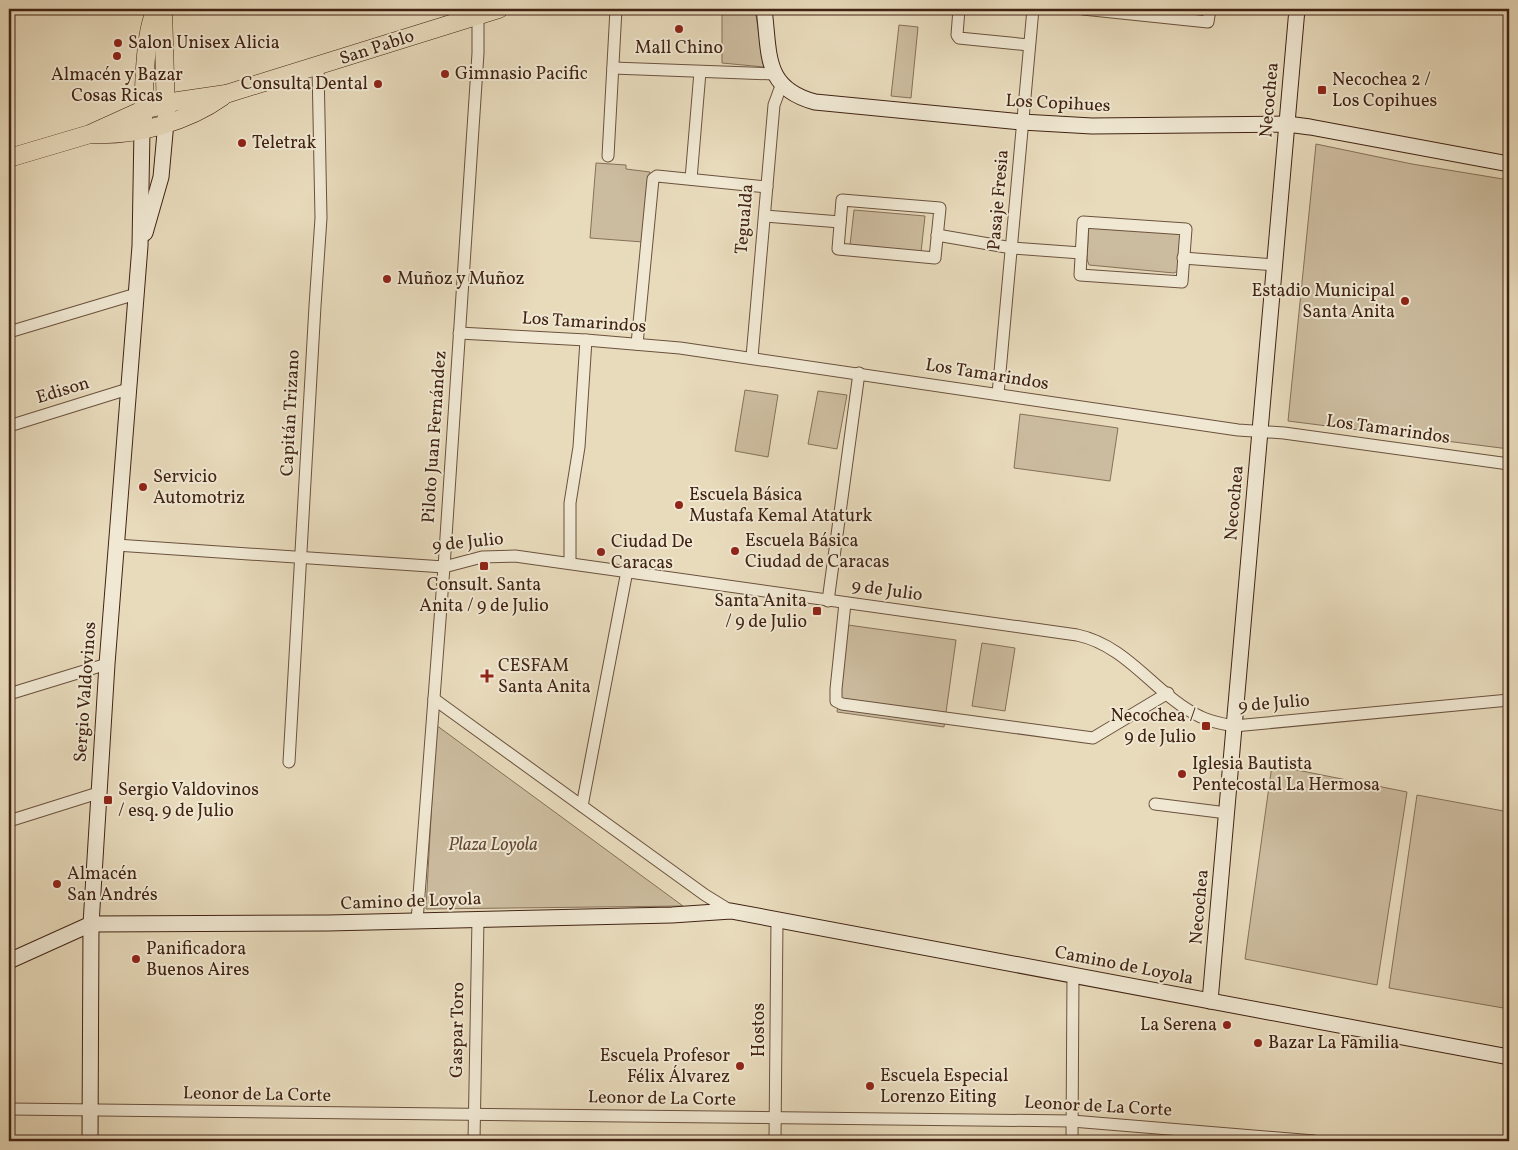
<svg xmlns="http://www.w3.org/2000/svg" width="1518" height="1150" viewBox="0 0 1518 1150" font-family="Vollkorn,serif">
<style>
.green{fill:#ccbc9f;stroke:#867059}
.lines{fill:none;stroke-linecap:round;stroke-linejoin:round}
.street-casing{stroke:#6b513d;stroke-width:13}
.secondary-casing{stroke:#412313;stroke-width:17}
.primary-casing{stroke:#412313;stroke-width:19}
.street{stroke:#f0e8d3;stroke-width:11}
.secondary{stroke:#f0e8d3;stroke-width:15}
.primary{stroke:#e8dbbc;stroke-width:18}
.poi-dot{fill:#8f2418;stroke:#f0e8d3;stroke-width:2}
.labels{text-anchor:middle;dominant-baseline:central;stroke-width:4;stroke-linejoin:round;paint-order:stroke}
.poi-label{font-size:18px;fill:#412313;stroke:#f0e8d3;text-anchor:start}
.street-label{font-size:18px;fill:#412313;stroke:#f0e8d3}
.park-label{font-size:18px;font-style:italic;fill:#644936;stroke:#f0e8d3}
</style>
<rect width="100%" height="100%" fill="#e8dbbc"/>
<filter id="stains"><feTurbulence type="fractalNoise" baseFrequency=".004" numOctaves="4"/><feColorMatrix values="0 0 0 0 .2 0 0 0 0 .09 0 0 0 0 .02 0 0 0 .5 -.17"/></filter>
<radialGradient id="worn" r=".72"><stop offset=".6" stop-color="#630" stop-opacity="0"/><stop offset="1" stop-color="#630" stop-opacity=".3"/></radialGradient>
<!-- green -->
<g class="green">
<path d="M722 9H755L764 67 722 63Z"/>
<path d="M899 25 918 27 911 98 891 96Z"/>
<path d="M1316 144 1412 164 1509 180V449L1288 421Z"/>
<path d="M596 163 626 165V169L650 172 643 242 590 238Z"/>
<path d="M854 210 925 216 921 252 850 245Z"/>
<path d="M1089 224 1184 232 1180 270 1174 273 1089 265 1087 259Z"/>
<path d="M745 390 778 395 768 457 735 451Z"/>
<path d="M818 391 847 395 837 449 808 444Z"/>
<path d="M1020 414 1118 428 1110 481 1014 468Z"/>
<path d="M848 625 956 640 944 727 837 712Z"/>
<path d="M982 643 1015 648 1005 711 972 706Z"/>
<path d="M436 725 683 906 426 909Z"/>
<path d="M1272 765 1407 792 1377 985 1245 959Z"/>
<path d="M1417 795 1509 812V1009L1389 988Z"/>
</g>
<g class="lines">
<defs>
<g id="street">
<path d="M959 9 957 35 959 38 1029 45"/>
<path d="M1083 9 1208 22 1210 9"/>
<path d="M613 68 774 74"/>
<path d="M608 156 616 9"/>
<path d="M691 179 700 72"/>
<path d="M842 200 940 208 935 258 838 249Z"/>
<path d="M765 216 840 222"/>
<path d="M1083 222 1186 229 1182 282 1080 275Z"/>
<path d="M937 235 1012 248 1081 253"/>
<path d="M1183 258 1274 265"/>
<path d="M9 332 136 294"/>
<path d="M459 333 586 340 680 348 1238 430 1284 433 1509 464"/>
<path d="M637 344 653 179 657 176 767 187"/>
<path d="M752 357 774 105 781 86"/>
<path d="M998 394 1033 9"/>
<path d="M9 426 128 389"/>
<path d="M116 545 444 567 482 557 515 556 1077 635C1129 646 1156 696 1201 717 1211 722 1223 724 1234 726L1509 700"/>
<path d="M570 563V503L579 447 586 340"/>
<path d="M828 601 859 373"/>
<path d="M845 603 836 689V701L842 704 1093 738 1168 693"/>
<path d="M9 694 107 664"/>
<path d="M434 699 705 895 731 911"/>
<path d="M289 762 315 306 321 218 318 66"/>
<path d="M1155 804 1227 813"/>
<path d="M582 806 627 571"/>
<path d="M9 821 98 793"/>
<path d="M417 921 444 567 478 53V15"/>
<path d="M9 1109 1072 1121 1314 1141"/>
<path d="M474 1141 478 919"/>
<path d="M775 1141 777 919"/>
<path d="M1072 1141 1073 975"/>
</g>
<g id="secondary">
<path d="M764 9C770 54 763 88 815 102L1022 122 1092 126 1287 124 1310 127 1509 164"/>
<path d="M145 233 161 177 166 122"/>
<path d="M9 961 91 924 328 923 672 915 731 911 1509 1057"/>
<path d="M1210 1001 1297 9"/>
<path d="M90 1141 91 924 107 664 140 246 142 129"/>
</g>
<g id="primary">
<path d="M163 9 166 113"/>
<path d="M143 119C144 95 144 26 157 9"/>
<path d="M93 134C136 136 187 122 222 97"/>
<path d="M9 158 90 134 143 110 178 101 226 94 499 9"/>
</g>
</defs>
<!-- street casing -->
<use href="#street" class="street-casing"/>
<!-- secondary casing -->
<use href="#secondary" class="secondary-casing"/>
<!-- primary casing -->
<use href="#primary" class="primary-casing"/>
<!-- street -->
<use href="#street" class="street"/>
<!-- secondary -->
<use href="#secondary" class="secondary"/>
<!-- primary -->
<use href="#primary" class="primary"/>
</g>
<!-- markers -->
<g class="poi-dot">
<circle cx="679" cy="29" r="5"/>
<circle cx="118" cy="43" r="5"/>
<circle cx="117" cy="56" r="5"/>
<circle cx="445" cy="74" r="5"/>
<circle cx="378" cy="84" r="5"/>
<rect x="1317" y="85" width="10" height="10" rx="2.5"/>
<circle cx="242" cy="143" r="5"/>
<circle cx="387" cy="279" r="5"/>
<circle cx="1405" cy="301" r="5"/>
<circle cx="143" cy="487" r="5"/>
<circle cx="679" cy="505" r="5"/>
<circle cx="735" cy="551" r="5"/>
<circle cx="601" cy="552" r="5"/>
<rect x="479" y="561" width="10" height="10" rx="2.5"/>
<rect x="812" y="606" width="10" height="10" rx="2.5"/>
<path d="M484.5 668.5h5v5h5v5h-5v5h-5v-5h-5v-5h5z"/>
<rect x="1201" y="721" width="10" height="10" rx="2.5"/>
<circle cx="1182" cy="774" r="5"/>
<rect x="103" y="795" width="10" height="10" rx="2.5"/>
<circle cx="57" cy="884" r="5"/>
<circle cx="136" cy="959" r="5"/>
<circle cx="1227" cy="1025" r="5"/>
<circle cx="1258" cy="1043" r="5"/>
<circle cx="740" cy="1066" r="5"/>
<circle cx="870" cy="1086" r="5"/>
</g>
<g class="labels">
<!-- poi labels -->
<g class="poi-label">
<text x="128" y="43">Salon Unisex Alicia</text>
<text x="679" y="48" text-anchor="middle">Mall Chino</text>
<text x="455" y="74">Gimnasio Pacific</text>
<text x="117" y="75" text-anchor="middle">Almacén y Bazar<tspan x="117" dy="21">Cosas Ricas</tspan></text>
<text x="1332" y="80">Necochea 2 /<tspan x="1332" dy="21">Los Copihues</tspan></text>
<text x="368" y="84" text-anchor="end">Consulta Dental</text>
<text x="252" y="143">Teletrak</text>
<text x="397" y="279">Muñoz y Muñoz</text>
<text x="1395" y="291" text-anchor="end">Estadio Municipal<tspan x="1395" dy="21">Santa Anita</tspan></text>
<text x="153" y="477">Servicio<tspan x="153" dy="21">Automotriz</tspan></text>
<text x="689" y="495">Escuela Básica<tspan x="689" dy="21">Mustafa Kemal Ataturk</tspan></text>
<text x="745" y="541">Escuela Básica<tspan x="745" dy="21">Ciudad de Caracas</tspan></text>
<text x="611" y="542">Ciudad De<tspan x="611" dy="21">Caracas</tspan></text>
<text x="484" y="585" text-anchor="middle">Consult. Santa<tspan x="484" dy="21">Anita / 9 de Julio</tspan></text>
<text x="807" y="601" text-anchor="end">Santa Anita<tspan x="807" dy="21">/ 9 de Julio</tspan></text>
<text x="498" y="666">CESFAM<tspan x="498" dy="21">Santa Anita</tspan></text>
<text x="1196" y="716" text-anchor="end">Necochea /<tspan x="1196" dy="21">9 de Julio</tspan></text>
<text x="1192" y="764">Iglesia Bautista<tspan x="1192" dy="21">Pentecostal La Hermosa</tspan></text>
<text x="118" y="790">Sergio Valdovinos<tspan x="118" dy="21">/ esq. 9 de Julio</tspan></text>
<text x="67" y="874">Almacén<tspan x="67" dy="21">San Andrés</tspan></text>
<text x="146" y="949">Panificadora<tspan x="146" dy="21">Buenos Aires</tspan></text>
<text x="1217" y="1025" text-anchor="end">La Serena</text>
<text x="1268" y="1043">Bazar La Familia</text>
<text x="730" y="1056" text-anchor="end">Escuela Profesor<tspan x="730" dy="21">Félix Álvarez</tspan></text>
<text x="880" y="1076">Escuela Especial<tspan x="880" dy="21">Lorenzo Eiting</tspan></text>
</g>
<!-- street labels -->
<g class="street-label">
<text transform="translate(377 48) rotate(-18)">San Pablo</text>
<text transform="translate(1270 100) rotate(-85)">Necochea</text>
<text transform="translate(1058 104) rotate(3)">Los Copihues</text>
<text transform="translate(999 200) rotate(-85)">Pasaje Fresia</text>
<text transform="translate(745 219) rotate(-85)">Tegualda</text>
<text transform="translate(584 323) rotate(4)">Los Tamarindos</text>
<text transform="translate(987 375) rotate(9)">Los Tamarindos</text>
<text transform="translate(63 391) rotate(-17)">Edison</text>
<text transform="translate(291 413) rotate(-87)">Capitán Trizano</text>
<text transform="translate(1388 430) rotate(8)">Los Tamarindos</text>
<text transform="translate(435 437) rotate(-86)">Piloto Juan Fernández</text>
<text transform="translate(1235 503) rotate(-85)">Necochea</text>
<text transform="translate(468 543) rotate(-6)">9 de Julio</text>
<text transform="translate(887 591) rotate(8)">9 de Julio</text>
<text transform="translate(86 692) rotate(-86)">Sergio Valdovinos</text>
<text transform="translate(1274 704) rotate(-5)">9 de Julio</text>
<text transform="translate(411 902) rotate(-2)">Camino de Loyola</text>
<text transform="translate(1200 907) rotate(-85)">Necochea</text>
<text transform="translate(1124 966) rotate(11)">Camino de Loyola</text>
<text transform="translate(458 1030) rotate(-89)">Gaspar Toro</text>
<text transform="translate(759 1030) rotate(-90)">Hostos</text>
<text transform="translate(257 1095) rotate(1)">Leonor de La Corte</text>
<text transform="translate(662 1099) rotate(1)">Leonor de La Corte</text>
<text transform="translate(1098 1107) rotate(3)">Leonor de La Corte</text>
</g>
<!-- park labels -->
<g class="park-label">
<text x="493" y="845">Plaza Loyola</text>
</g>
</g>
<!-- margin -->
<rect width="1518" height="1150" fill="none" stroke="#e8dbbc" stroke-width="30"/>
<rect x="10" y="10" width="1498" height="1130" fill="none" stroke="#412313" stroke-width="2.5"/>
<rect x="15" y="15" width="1488" height="1120" fill="none" stroke="#412313"/>
<rect width="100%" height="100%" filter="url(#stains)"/>
<rect width="100%" height="100%" fill="url(#worn)"/>
</svg>
